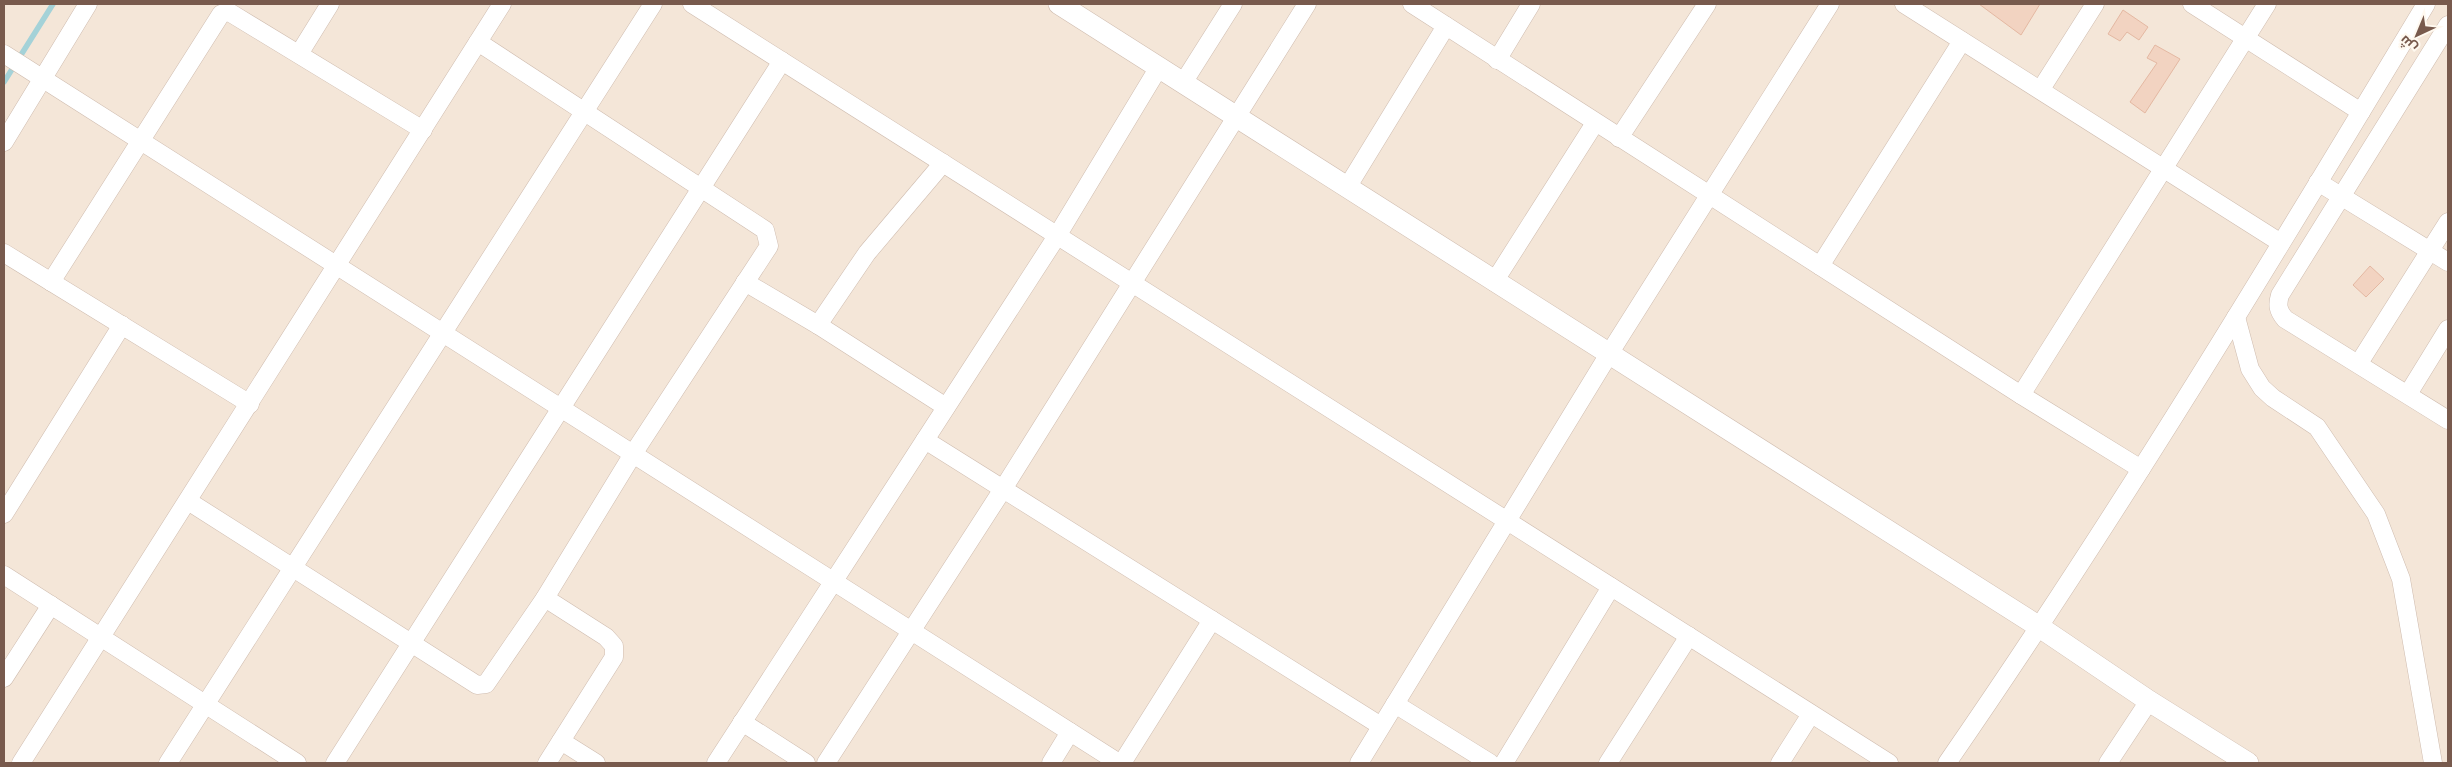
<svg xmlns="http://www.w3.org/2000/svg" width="2452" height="767" viewBox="0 0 2452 767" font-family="'DM Sans',Cairo,sans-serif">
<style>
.residential{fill:#f4e6d8}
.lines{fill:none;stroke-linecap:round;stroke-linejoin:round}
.stream{stroke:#a4d2d8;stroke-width:5.5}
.building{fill:#f2d3c1;stroke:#e4b8a2}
.minor-casing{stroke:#cfbcaf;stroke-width:19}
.tertiary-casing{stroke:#cfbcaf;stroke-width:22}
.minor{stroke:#fff;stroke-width:18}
.tertiary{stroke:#fff;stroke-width:21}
</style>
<rect width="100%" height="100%" fill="#fcf4ea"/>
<!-- residential -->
<rect class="residential" x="4" y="4" width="2444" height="759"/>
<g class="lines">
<!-- stream -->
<path class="stream" d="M4 82 53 4"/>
</g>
<!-- building -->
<g class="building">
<path d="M1979 4H2040L2021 35Z"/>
<path d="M2123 10 2148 27 2139 40 2127 32 2120 41 2108 34Z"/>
<path d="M2155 45 2180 59 2145 113 2130 102 2157 63 2147 58Z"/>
<path d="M2370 266 2384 279 2366 297 2353 285Z"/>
</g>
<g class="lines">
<defs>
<g id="minor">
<path d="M692 4 1889 763"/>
<path d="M1412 4 2021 395 2141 469"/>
<path d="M1904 4 2281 243"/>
<path d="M2192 4 2361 112"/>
<path d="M2448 25 2280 295C2277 305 2278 311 2285 319L2448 420"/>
<path d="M4 54 1119 763"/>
<path d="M299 54 330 4"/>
<path d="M1497 60 1531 4"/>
<path d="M1183 83 1233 4"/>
<path d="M2041 89 2095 4"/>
<path d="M1619 138 1707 4"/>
<path d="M4 142 88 4"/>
<path d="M943 163 867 253 818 325 946 407"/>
<path d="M2318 182 2448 262"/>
<path d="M1348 186 1446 26"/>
<path d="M4 253 250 404"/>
<path d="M1820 266 1962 41"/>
<path d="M51 282 221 14 229 12 423 130"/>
<path d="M745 282 818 325"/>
<path d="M1494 282 1595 123"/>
<path d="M2236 317 2250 369 2262 388 2273 398 2317 427 2376 514 2401 579 2433 763"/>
<path d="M2359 363 2448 222"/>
<path d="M2408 394 2448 329"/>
<path d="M2021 395 2267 4"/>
<path d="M925 440 1381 726"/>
<path d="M188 501 477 685 486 684 545 598 633 454 769 246 765 230 478 42"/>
<path d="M4 514 122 325"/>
<path d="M4 575 297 763"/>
<path d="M545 598 606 637 614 646V657L547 763"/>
<path d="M4 678 51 605"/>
<path d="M1395 704 1490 763"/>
<path d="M742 722 806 763"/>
<path d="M561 741 596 763"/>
<path d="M21 763 502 4"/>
<path d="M168 763 653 4"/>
<path d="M335 763 782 61"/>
<path d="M716 763 1057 236 1159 67"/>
<path d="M826 763 1003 489 1307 4"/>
<path d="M1051 763 1070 732"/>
<path d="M1122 763 1212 620"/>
<path d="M1359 763 1609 354 1830 4"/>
<path d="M1504 763 1611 587"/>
<path d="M1608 763 1689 636"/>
<path d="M1780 763 1811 714"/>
<path d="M1947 763C2117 517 2272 260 2426 4"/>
<path d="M2108 763 2149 701"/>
</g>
<path id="tertiary" d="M1059 4 2041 628 2149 701 2248 763"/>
</defs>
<!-- minor casing -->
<use href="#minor" class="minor-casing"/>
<!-- tertiary casing -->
<use href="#tertiary" class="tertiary-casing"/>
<!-- minor -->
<use href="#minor" class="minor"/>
<!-- tertiary -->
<use href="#tertiary" class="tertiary"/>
</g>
<!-- border -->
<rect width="2452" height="767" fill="none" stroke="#785a4d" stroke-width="10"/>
<!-- north arrow -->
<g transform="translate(2417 35) rotate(224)" stroke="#fff9f0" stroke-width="4" paint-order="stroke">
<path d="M0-4L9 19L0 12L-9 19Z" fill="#785a4d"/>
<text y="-8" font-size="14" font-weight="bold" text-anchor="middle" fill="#785a4d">ش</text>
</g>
</svg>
